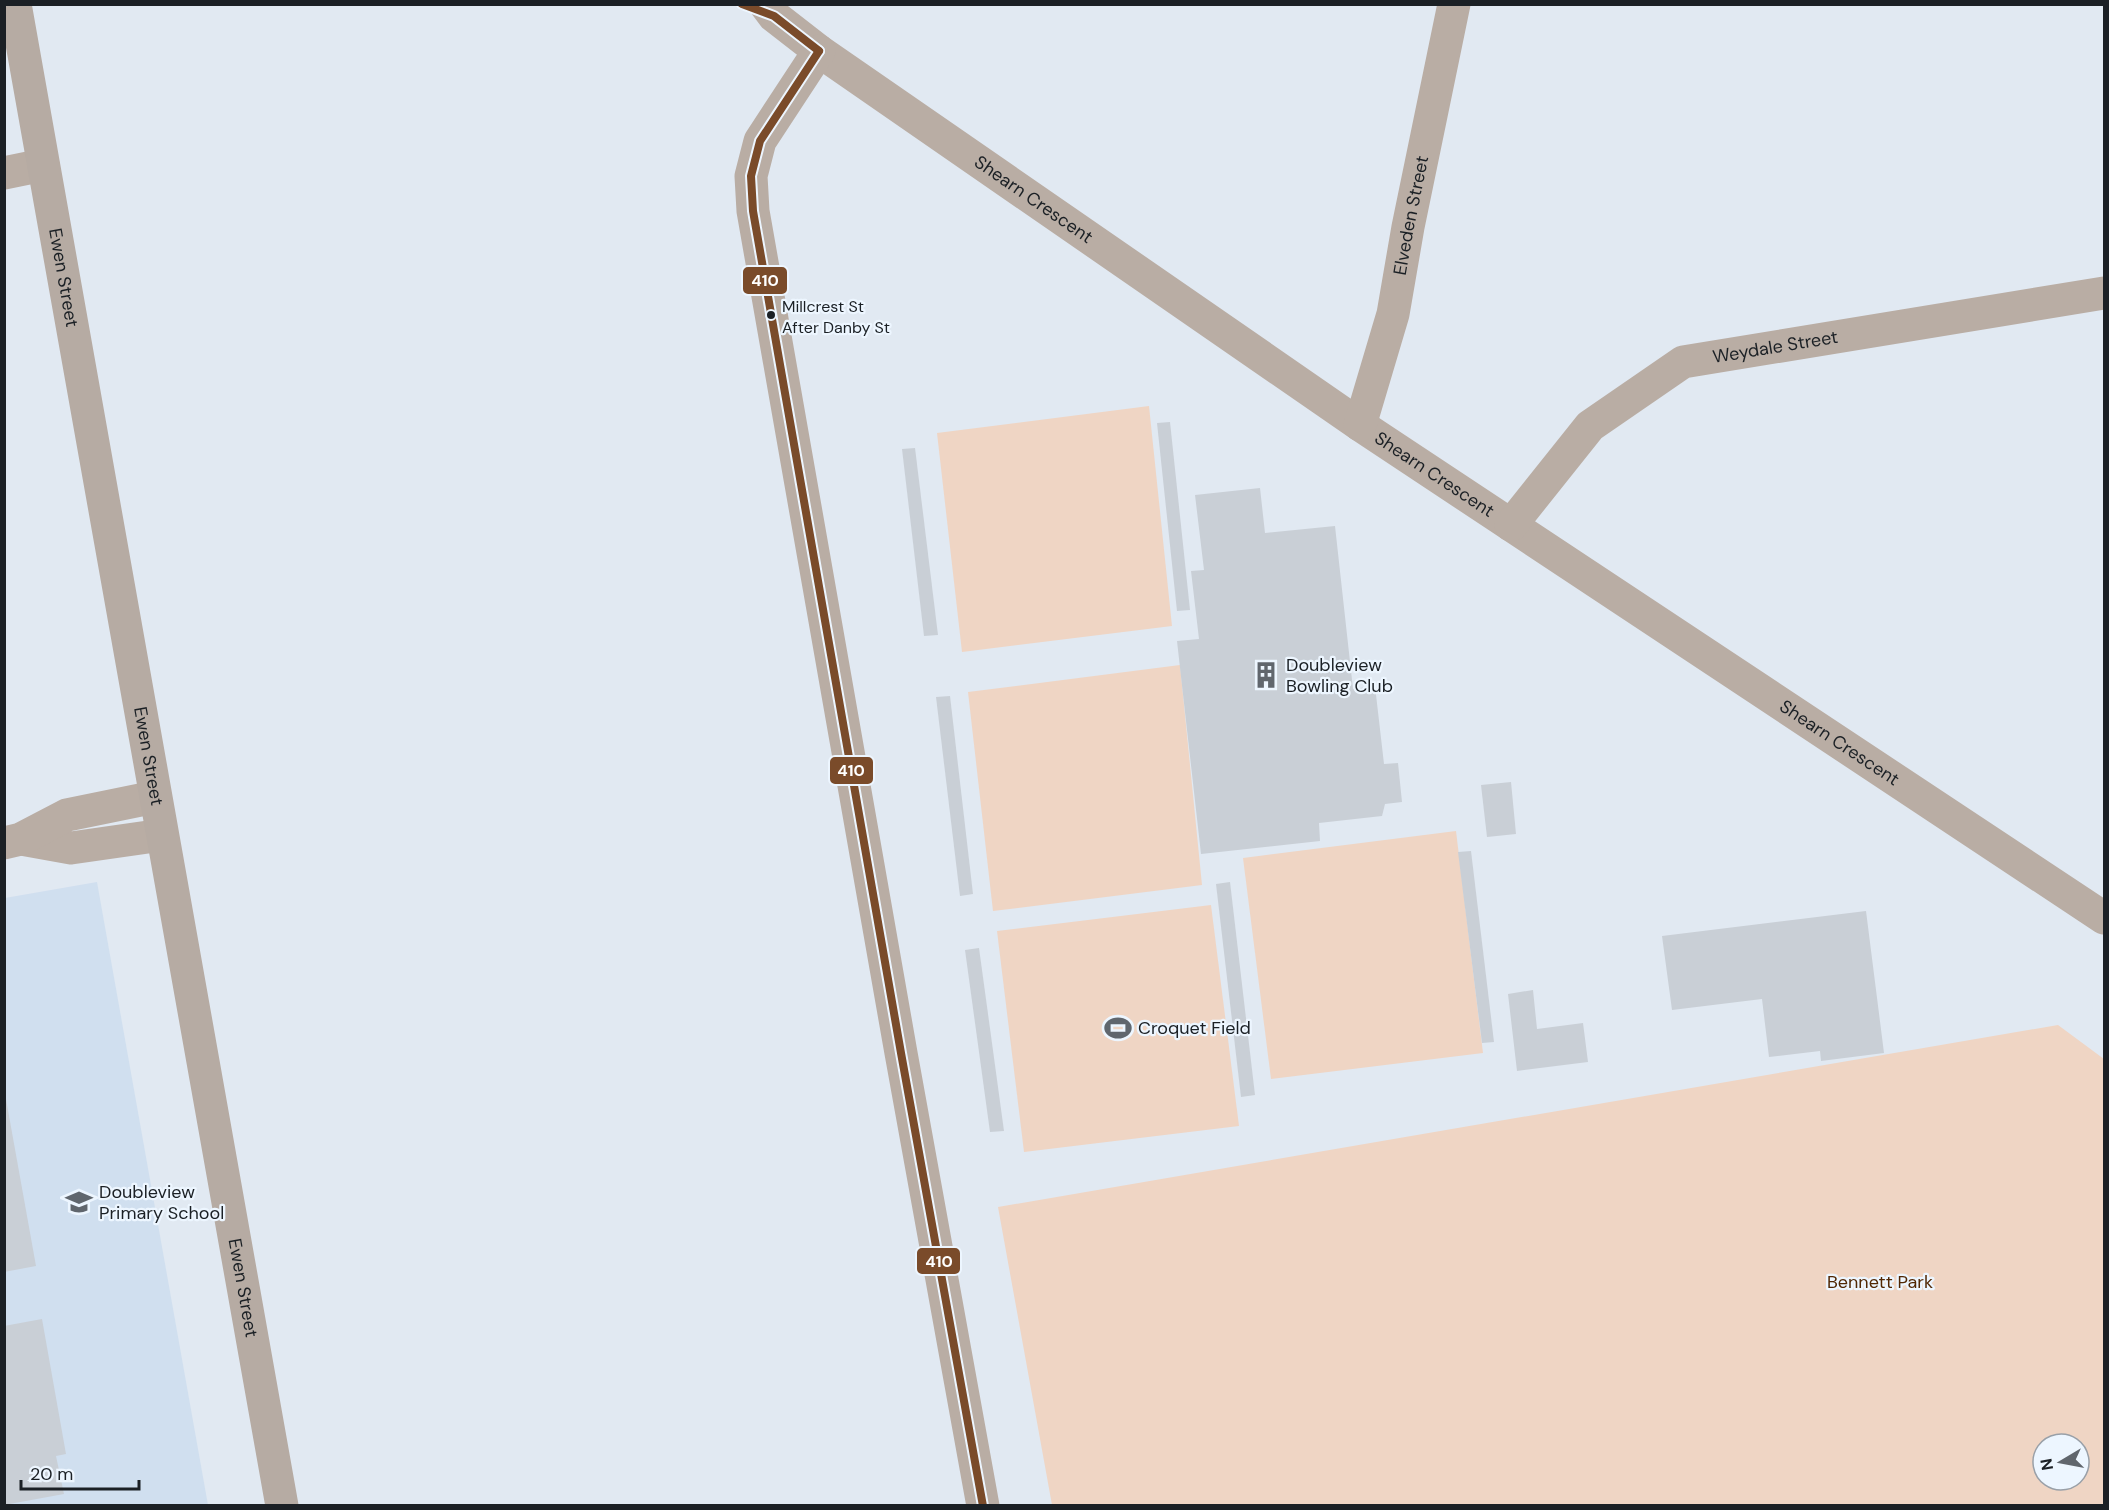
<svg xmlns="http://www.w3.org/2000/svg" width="2109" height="1510" viewBox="0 0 2109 1510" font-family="'DM Sans',sans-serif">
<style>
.built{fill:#d0dfef}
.park{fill:#efd5c4;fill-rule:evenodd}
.building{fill:#c9cfd6}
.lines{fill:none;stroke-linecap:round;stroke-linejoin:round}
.minor{stroke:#b9ada4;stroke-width:33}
.secondary{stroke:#b6aba3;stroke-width:33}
.bus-1-casing{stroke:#edf6ff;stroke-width:12}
.bus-1{stroke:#7a4b2a;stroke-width:8}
.bus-dot{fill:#1b2025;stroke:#edf6ff;stroke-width:2}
.labels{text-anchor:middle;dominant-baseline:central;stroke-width:4.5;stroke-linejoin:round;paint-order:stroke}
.bus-label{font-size:16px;fill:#1b2025;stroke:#edf6ff;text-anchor:start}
.street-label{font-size:18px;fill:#1b2025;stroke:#edf6ff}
.poi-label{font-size:18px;fill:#1b2025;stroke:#edf6ff;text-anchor:start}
.park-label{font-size:18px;fill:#512703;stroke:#edf6ff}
.line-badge{stroke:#edf6ff;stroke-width:2}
.badge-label{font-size:16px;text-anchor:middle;font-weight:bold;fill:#fff}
</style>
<rect width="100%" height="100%" fill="#e1e9f2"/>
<!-- built -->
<path class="built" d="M97 882 208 1505 5 1506V898Z"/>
<!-- park -->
<g class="park">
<path d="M1149 406 1172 626 962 652 937 433Z"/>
<path d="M1180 665 1202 885 993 911 968 692Z"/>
<path d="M1456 831 1483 1053 1271 1079 1243 858Z"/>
<path d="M1211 905 1239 1126 1024 1152 997 931Z"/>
<path d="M2058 1025 2104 1059V1505H1052L998 1207ZM2043 1444H2079V1480H2043Z"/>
</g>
<!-- building -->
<g class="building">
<path d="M1170 422 1190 610 1177 611 1157 423Z"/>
<path d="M915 448 938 635 924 636 902 449Z"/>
<path d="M1260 488 1265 533 1335 526 1353 689 1375 686 1384 764 1398 763 1402 802 1385 804 1382 816 1319 823 1320 841 1201 854 1177 641 1199 639 1191 571 1204 570 1195 495Z"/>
<path d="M950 696 973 894 960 896 936 697Z"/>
<path d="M1511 782 1516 834 1487 837 1481 785Z"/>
<path d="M1471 851 1494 1042 1482 1043 1458 852Z"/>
<path d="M1230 882 1255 1095 1241 1097 1216 884Z"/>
<path d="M1866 911 1884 1053 1821 1061 1820 1051 1769 1057 1762 999 1672 1010 1662 936Z"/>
<path d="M979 948 1004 1131 990 1132 965 950Z"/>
<path d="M1533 990 1537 1029 1583 1023 1588 1062 1517 1071 1508 994Z"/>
<path d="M4 1088 36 1266 4 1272Z"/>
<path d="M42 1319 66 1454 56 1456 64 1494 4 1505V1326Z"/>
</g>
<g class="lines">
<!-- minor -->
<g class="minor">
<path id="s1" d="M765 4 774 16 819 51 1360 425 2104 918"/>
<path d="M819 51 760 141 751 176 753 211 901 1053 983 1506"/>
<path d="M4 173 43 165"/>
<path id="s2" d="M1360 425 1393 314 1408 227 1454 4"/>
<path id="s3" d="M1511 525 1590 426 1683 362 2104 293"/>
<path d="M21 839 71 848 162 835"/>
<path d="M4 843 21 839 67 815 155 797"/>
</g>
<!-- secondary -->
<path class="secondary" id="s4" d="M15 4 282 1506"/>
<defs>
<g id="bus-1">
<path d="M742 4 774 16 819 51"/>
<path d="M819 51 760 141 751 176 753 211 901 1053 983 1506"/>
</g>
</defs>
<!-- bus-1 casing -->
<use href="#bus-1" class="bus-1-casing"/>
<!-- bus-1 -->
<use href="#bus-1" class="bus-1"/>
</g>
<!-- icons -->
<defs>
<symbol id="building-bare" viewBox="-9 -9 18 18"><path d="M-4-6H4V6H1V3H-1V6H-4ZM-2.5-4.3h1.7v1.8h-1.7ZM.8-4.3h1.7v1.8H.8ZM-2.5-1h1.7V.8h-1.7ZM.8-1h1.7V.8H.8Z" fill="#60666d" stroke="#edf6ff" stroke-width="2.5" paint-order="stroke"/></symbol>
<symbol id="stadium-bare" viewBox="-9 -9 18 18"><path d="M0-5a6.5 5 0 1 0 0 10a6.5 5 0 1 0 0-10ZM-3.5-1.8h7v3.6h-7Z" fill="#60666d" stroke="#edf6ff" stroke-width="2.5" paint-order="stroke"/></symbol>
<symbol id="school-bare" viewBox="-9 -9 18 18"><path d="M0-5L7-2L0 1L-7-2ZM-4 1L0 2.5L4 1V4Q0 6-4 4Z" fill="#60666d" stroke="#edf6ff" stroke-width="2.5" paint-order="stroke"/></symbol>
</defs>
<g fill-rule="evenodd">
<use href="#building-bare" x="1247" y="656" width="38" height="38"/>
<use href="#stadium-bare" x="1099" y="1009" width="38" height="38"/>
<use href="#school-bare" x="60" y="1183" width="38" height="38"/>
</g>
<!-- markers -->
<circle class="bus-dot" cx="771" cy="315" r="5"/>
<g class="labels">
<!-- bus labels -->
<g class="bus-label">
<text x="782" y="306">Millcrest St<tspan x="782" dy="21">After Danby St</tspan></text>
</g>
<!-- street labels -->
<g class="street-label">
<text stroke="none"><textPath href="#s1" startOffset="333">Shearn Crescent</textPath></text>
<text stroke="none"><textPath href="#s2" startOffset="216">Elveden Street</textPath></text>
<text stroke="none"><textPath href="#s4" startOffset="278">Ewen Street</textPath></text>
<text stroke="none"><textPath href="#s3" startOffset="333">Weydale Street</textPath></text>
<text stroke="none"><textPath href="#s1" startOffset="819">Shearn Crescent</textPath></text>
<text stroke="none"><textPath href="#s1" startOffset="1305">Shearn Crescent</textPath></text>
<text stroke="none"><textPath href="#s4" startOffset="764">Ewen Street</textPath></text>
<text stroke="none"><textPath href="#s4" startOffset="1304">Ewen Street</textPath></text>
</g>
<!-- poi labels -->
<g class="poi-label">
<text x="1286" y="665">Doubleview<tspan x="1286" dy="21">Bowling Club</tspan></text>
<text x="1138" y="1028">Croquet Field</text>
<text x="99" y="1192">Doubleview<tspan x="99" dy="21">Primary School</tspan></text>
</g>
<!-- park labels -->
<g class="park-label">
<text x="1880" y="1282">Bennett Park</text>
</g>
</g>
<g class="line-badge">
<rect x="742" y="266" width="46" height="29" rx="6" fill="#7a4b2a"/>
<rect x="829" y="756" width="45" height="29" rx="6" fill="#7a4b2a"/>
<rect x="916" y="1247" width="45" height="28" rx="6" fill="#7a4b2a"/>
</g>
<g class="badge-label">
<text x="765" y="286">410</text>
<text x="851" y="776">410</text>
<text x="939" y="1267">410</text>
</g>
<!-- border -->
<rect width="2109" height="1510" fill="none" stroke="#1b2025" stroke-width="12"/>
<!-- north arrow -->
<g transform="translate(2061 1462) rotate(260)"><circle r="28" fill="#edf6ff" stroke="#99a0a8" stroke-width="1.5"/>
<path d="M0-4.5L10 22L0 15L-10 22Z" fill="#60666d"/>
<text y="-9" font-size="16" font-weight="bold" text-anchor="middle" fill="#1b2025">N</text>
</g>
<!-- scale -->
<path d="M21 1480v9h118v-9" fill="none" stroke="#1b2025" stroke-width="3"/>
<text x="30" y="1480" font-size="18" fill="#1b2025" stroke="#edf6ff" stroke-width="4.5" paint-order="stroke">20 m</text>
</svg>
